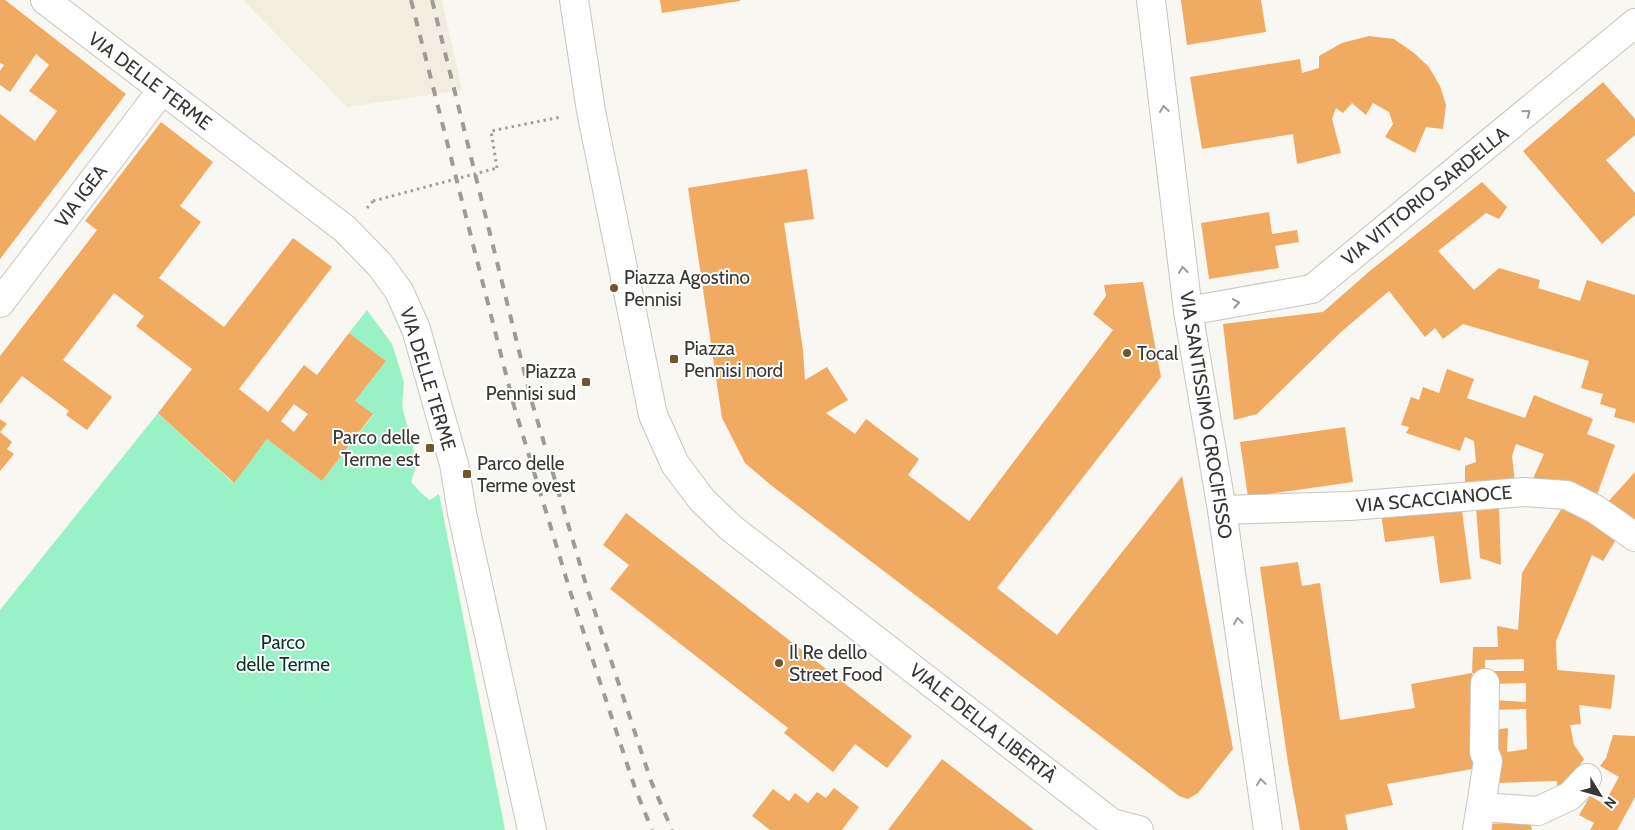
<svg xmlns="http://www.w3.org/2000/svg" width="1635" height="830" viewBox="0 0 1635 830" font-family="Cabin,sans-serif">
<style>
.built{fill:#f1eee0}
.green{fill:#99f1c6}
.building{fill:#f1aa61;fill-rule:evenodd}
.lines{fill:none;stroke-linecap:round;stroke-linejoin:round}
.minor-casing{stroke:#c6c5bf;stroke-width:30}
.path{stroke:#a19f9b;stroke-width:3;stroke-dasharray:2.5 4;stroke-linecap:butt}
.minor{stroke:#fff;stroke-width:28}
.rail{stroke:#9d9b97;stroke-width:4;stroke-dasharray:9 9;stroke-linecap:butt}
.path-bridge{stroke:#a19f9b;stroke-width:3;stroke-dasharray:2.5 4;stroke-linecap:butt}
.oneway{stroke:#9c9b9a}
.poi-dot{fill:#75532b;stroke:#fff;stroke-width:2}
.labels{text-anchor:middle;dominant-baseline:central;stroke-width:4;stroke-linejoin:round;paint-order:stroke}
.street-label{font-size:19px;fill:#383734;stroke:#fff}
.poi-label{font-size:19px;fill:#383734;stroke:#fff;text-anchor:start}
.park-label{font-size:19px;fill:#053623;stroke:#fff}
</style>
<rect width="100%" height="100%" fill="#f9f7f1"/>
<!-- built -->
<path class="built" d="M243 0H442L462 90 347 107Z"/>
<!-- green -->
<path class="green" d="M367 310 392 344 404 382 402 406 417 463 411 482 421 493 430 500 439 494 505 830H0V610L158 413 233 483 267 439 322 481 373 415 355 401 386 361 349 333Z"/>
<!-- building -->
<g class="building">
<path d="M0 0H5L126 94 0 259V114L35 141 57 111 29 91 49 65 36 54 10 92 0 85V71L4 65 0 63Z"/>
<path d="M660 0H740V1L662 13Z"/>
<path d="M1181 0H1261L1266 32 1187 45Z"/>
<path d="M1369 36 1394 39 1414 53 1429 67 1440 86 1446 105 1443 129 1426 127 1415 153 1385 137 1393 124 1389 112 1373 103 1366 115 1352 103 1343 113 1336 108 1332 119 1341 153 1297 164 1293 134 1202 149 1190 77 1300 59 1302 73 1319 68V56L1342 43Z"/>
<path d="M1603 82 1635 119V135L1606 160 1635 193V215L1602 244 1523 151Z"/>
<path d="M161 122 213 162 180 206 201 222 159 278 224 327 293 238 332 267 239 389 268 412 304 365 317 375 349 333 386 361 355 401 373 414 322 481 267 439 234 483 158 413 192 369 136 326 144 316 114 293 63 360 112 397 87 430 66 415 69 411 22 376 0 404V356L97 230 85 221ZM294 404 308 414 294 432 281 421Z"/>
<path d="M807 169 814 219 784 223 803 350 805 380 827 367 848 400 826 413 855 434 866 419 919 459 908 475 969 521 1113 330 1093 314 1106 296 1104 285 1143 282 1161 377 997 588 1057 635 1182 476 1233 749 1198 793 1188 799 1179 796 772 486 745 463 722 418 688 188Z"/>
<path d="M1482 182 1507 207 1499 219 1486 213 1438 251 1474 290 1499 268 1540 280 1538 288 1580 301 1587 280 1635 295V423L1614 417 1616 409 1600 404 1603 394 1581 388 1589 361 1463 324 1443 339 1435 328 1425 337 1389 291 1341 332 1257 414 1234 420 1223 324 1323 312 1371 270Z"/>
<path d="M1269 212 1272 234 1297 230 1299 242 1275 246 1279 268 1209 279 1201 223Z"/>
<path d="M1447 369 1474 379 1467 398 1525 418 1534 395 1593 419 1587 434 1615 445 1595 500 1531 483 1544 454 1516 444 1512 456 1515 482 1465 487V466L1476 462 1474 441 1465 437 1460 451 1406 433 1409 427 1401 425 1411 397 1419 400 1423 387 1439 393Z"/>
<path d="M0 419 7 424 0 432 12 442 7 449 14 454 0 471Z"/>
<path d="M1345 427 1353 482 1248 497 1240 442Z"/>
<path d="M1635 472V528L1606 504Z"/>
<path d="M1461 503 1471 579 1440 583 1434 536 1385 542 1381 513Z"/>
<path d="M1565 503 1617 538 1603 561 1592 555 1556 641 1557 670 1615 675 1611 709 1579 705 1581 724 1570 725 1574 745 1584 759 1577 769 1557 791V781L1497 783 1491 730 1508 728 1507 752 1527 749 1526 709 1492 710 1494 700 1526 702V683L1492 684V671H1524V659L1485 660V673H1472L1473 647H1498L1497 626 1518 630 1522 573Z"/>
<path d="M1499 506 1501 565 1480 558 1476 508Z"/>
<path d="M626 513 912 736 887 768 855 744 833 772 784 733 788 728 610 589 629 565 603 545Z"/>
<path d="M1298 562 1302 586 1320 583 1340 720 1415 708 1411 684 1472 673 1476 697 1478 768 1387 784 1393 805 1345 815 1348 830H1300L1288 763 1260 567Z"/>
<path d="M1613 735 1635 736V797L1617 830H1590L1594 823 1579 815 1590 796 1604 804 1619 777 1600 766 1606 758Z"/>
<path d="M942 759 1034 830H888Z"/>
<path d="M834 788 859 807 842 830H770L752 816 773 789 789 801 795 793 808 803 817 792 826 798Z"/>
<path d="M1530 822 1532 830H1485L1486 824Z"/>
</g>
<g class="lines">
<defs>
<g id="minor">
<path d="M45 0 345 229 380 265 399 291 416 329 454 464 462 513 532 830"/>
<path d="M574 0 591 111 653 415 675 464 702 500 731 528 1112 823 1117 830"/>
<path d="M1151 0 1188 311 1222 510 1268 830"/>
<path d="M0 303 162 90"/>
<path d="M1188 311 1312 289 1635 23"/>
<path d="M1222 510 1350 506 1524 492 1567 495 1595 509 1635 537"/>
<path d="M1482 807 1538 811 1570 796 1587 778"/>
<path d="M1112 823 1139 830"/>
<path d="M1477 830 1488 761 1484 752 1485 683"/>
</g>
</defs>
<!-- minor casing -->
<use href="#minor" class="minor-casing"/>
<!-- path -->
<g class="path">
<path d="M497 168 491 131 561 117"/>
<path d="M367 208 373 201"/>
</g>
<!-- minor -->
<use href="#minor" class="minor"/>
<!-- rail -->
<g class="rail">
<path d="M411 0 514 406 571 594 635 788 652 830"/>
<path d="M432 0 531 399 587 588 651 781 672 830"/>
</g>
<!-- path-bridge -->
<path class="path-bridge" d="M373 201 497 168"/>
</g>
<!-- one-way arrows -->
<defs><path id="oneway-chevron" d="M-2-3.5L2.5 0L-2 3.5" fill="none" stroke-width="1.6" stroke-linecap="round" stroke-linejoin="round" transform="scale(1.25)"/></defs>
<g class="oneway">
<use href="#oneway-chevron" transform="translate(1164 109) rotate(-97)"/>
<use href="#oneway-chevron" transform="translate(1527 113) rotate(-39)"/>
<use href="#oneway-chevron" transform="translate(1183 270) rotate(-97)"/>
<use href="#oneway-chevron" transform="translate(1236 303) rotate(-10)"/>
<use href="#oneway-chevron" transform="translate(1238 621) rotate(-98)"/>
<use href="#oneway-chevron" transform="translate(1261 782) rotate(-98)"/>
</g>
<!-- markers -->
<g class="poi-dot">
<circle cx="614" cy="288" r="5"/>
<circle cx="1127" cy="353" r="5"/>
<rect x="669" y="354" width="10" height="10" rx="2.5"/>
<rect x="581" y="377" width="10" height="10" rx="2.5"/>
<rect x="425" y="443" width="10" height="10" rx="2.5"/>
<rect x="462" y="469" width="10" height="10" rx="2.5"/>
<circle cx="779" cy="663" r="5"/>
</g>
<g class="labels">
<!-- street labels -->
<g class="street-label">
<text transform="translate(150 81) rotate(37)">VIA DELLE TERME</text>
<text transform="translate(81 196) rotate(-53)">VIA IGEA</text>
<text transform="translate(1425 196) rotate(-39)">VIA VITTORIO SARDELLA</text>
<text transform="translate(428 379) rotate(73)">VIA DELLE TERME</text>
<text transform="translate(1206 415) rotate(81)">VIA SANTISSIMO CROCIFISSO</text>
<text transform="translate(1434 499) rotate(-5)">VIA SCACCIANOCE</text>
<text transform="translate(983 723) rotate(38)">VIALE DELLA LIBERTÀ</text>
</g>
<!-- poi labels -->
<g class="poi-label">
<text x="624" y="277">Piazza Agostino<tspan x="624" dy="22">Pennisi</tspan></text>
<text x="684" y="348">Piazza<tspan x="684" dy="22">Pennisi nord</tspan></text>
<text x="1137" y="353">Tocal</text>
<text x="576" y="371" text-anchor="end">Piazza<tspan x="576" dy="22">Pennisi sud</tspan></text>
<text x="420" y="437" text-anchor="end">Parco delle<tspan x="420" dy="22">Terme est</tspan></text>
<text x="477" y="463">Parco delle<tspan x="477" dy="22">Terme ovest</tspan></text>
<text x="789" y="652">Il Re dello<tspan x="789" dy="22">Street Food</tspan></text>
</g>
<!-- park labels -->
<g class="park-label">
<text x="283" y="642">Parco<tspan x="283" dy="22">delle Terme</tspan></text>
</g>
</g>
<!-- north arrow -->
<g transform="translate(1600 795) rotate(127)" stroke="#ffffff" stroke-width="4" paint-order="stroke">
<path d="M0-4L9 19L0 12L-9 19Z" fill="#383734"/>
<text y="-8" font-size="14" font-weight="bold" text-anchor="middle" fill="#383734">N</text>
</g>
</svg>
